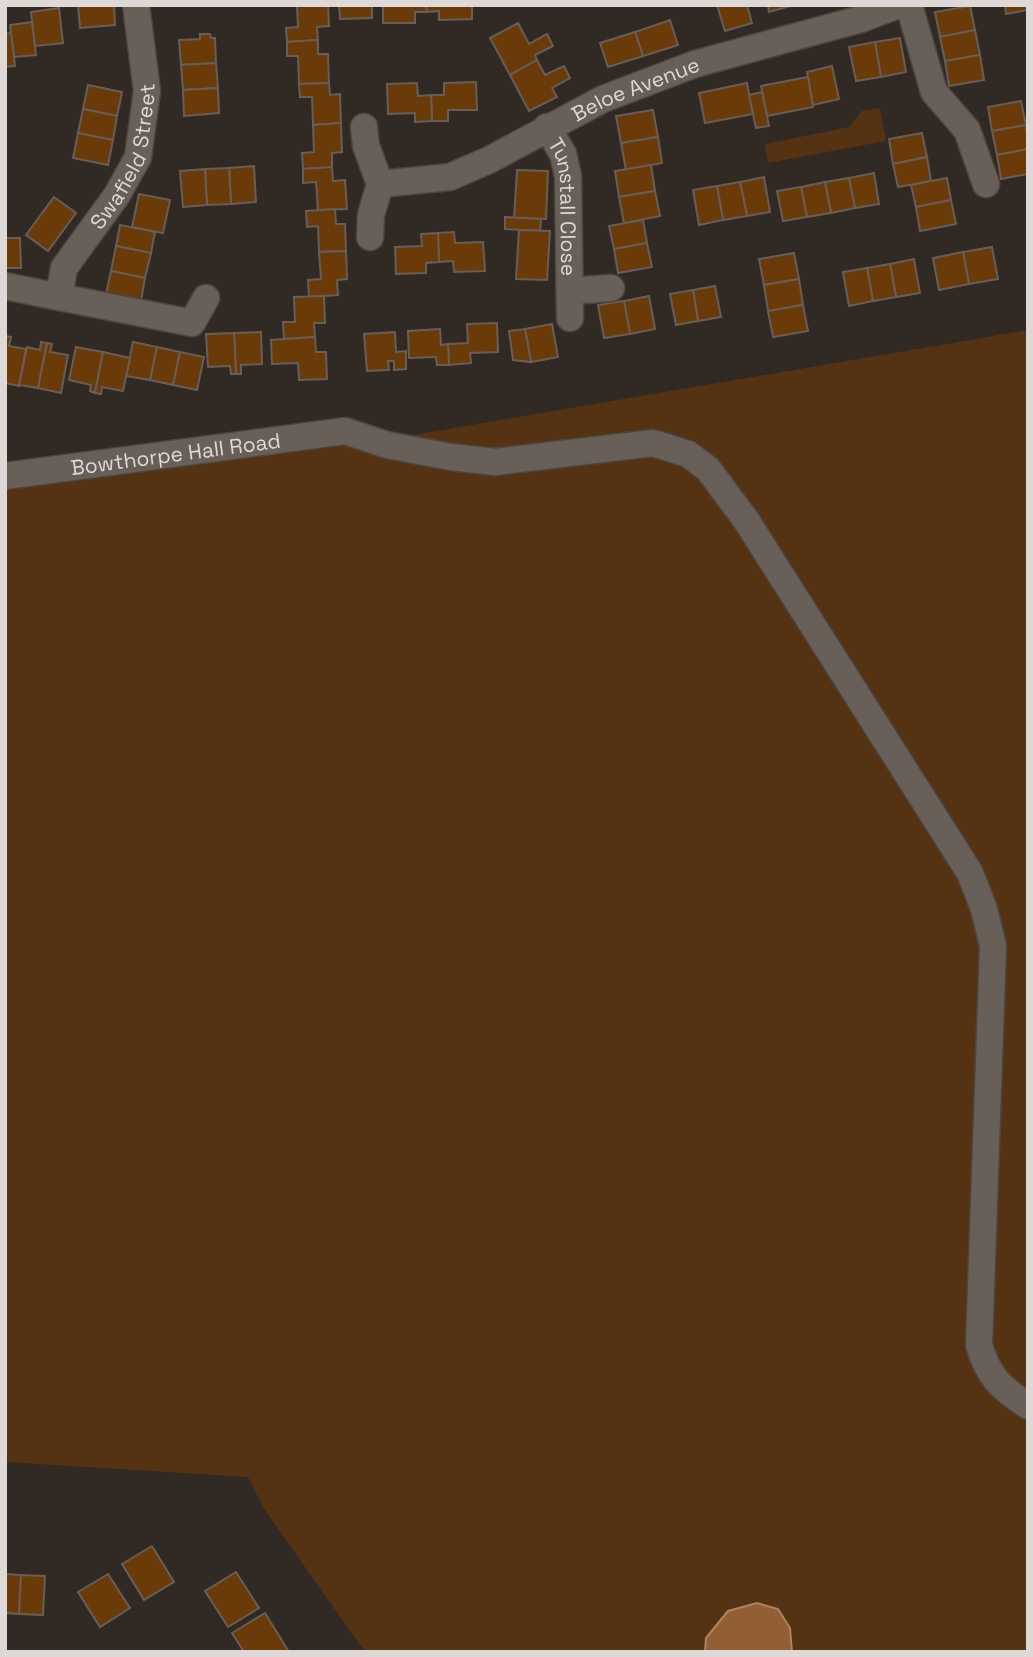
<svg xmlns="http://www.w3.org/2000/svg" width="1033" height="1657" viewBox="0 0 1033 1657" font-family="'Space Grotesk',sans-serif">
<style>
.green{fill:#553212}
.water{fill:#925f34;stroke:#a98465;stroke-width:2}
.building{fill:#6a3a08;stroke:#675e58;stroke-width:2}
.lines{fill:none;stroke-linecap:round;stroke-linejoin:round}
.minor-casing{stroke:#4c4641;stroke-width:29}
.minor{stroke:#685f59;stroke-width:26}
.labels{text-anchor:middle;dominant-baseline:central;stroke-width:6;stroke-linejoin:round;paint-order:stroke}
.street-label{font-size:21px;fill:#ded9d6;stroke:#161310}
</style>
<rect width="100%" height="100%" fill="#312924"/>
<!-- green -->
<g class="green">
<path d="M880 108 886 141 768 163 765 144 849 127 862 111Z"/>
<path d="M1028 330V1652H365L264 1509 248 1477 5 1462V483L407 436Z"/>
</g>
<!-- water -->
<path class="water" d="M757 1603 778 1609 790 1628 792 1652H705L706 1638 728 1611Z"/>
<!-- building -->
<g class="building">
<path d="M78 5H114L115 25 80 28Z"/>
<path d="M297 5H328L329 26 317 27 318 40 287 42 286 28 298 27Z"/>
<path d="M339 5H372V18L340 19Z"/>
<path d="M383 5H426L427 12H415V23H383Z"/>
<path d="M426 5H472V19L439 20V11L427 12Z"/>
<path d="M717 5H747L752 23 725 31Z"/>
<path d="M768 5H794L769 12Z"/>
<path d="M1005 5H1028V10L1006 14Z"/>
<path d="M970 6 975 30 940 37 935 12Z"/>
<path d="M59 8 63 43 35 46 31 12Z"/>
<path d="M670 20 678 45 643 56 635 32Z"/>
<path d="M32 22 36 55 14 57 10 25Z"/>
<path d="M518 23 529 44 547 34 553 46 535 55 537 60 510 75 490 38Z"/>
<path d="M975 30 980 55 945 61 940 37Z"/>
<path d="M635 32 643 56 608 67 600 43Z"/>
<path d="M11 33 15 66 5 67V34Z"/>
<path d="M200 34H210L211 38H215L216 63 181 65 179 40 200 39Z"/>
<path d="M900 38 906 72 881 77 875 42Z"/>
<path d="M318 40V54H328L329 83 299 84 298 56H287V42Z"/>
<path d="M875 42 881 77 856 81 849 47Z"/>
<path d="M980 55 984 80 949 86 945 61Z"/>
<path d="M537 60 545 75 564 66 570 78 552 88 557 97 529 111 510 75Z"/>
<path d="M216 63 218 88 183 90 181 65Z"/>
<path d="M832 66 839 99 813 105 807 72Z"/>
<path d="M808 77 813 107 767 116 761 86Z"/>
<path d="M476 82 477 110H448V121H432L431 95H444V83Z"/>
<path d="M329 83 330 95 340 94 341 123 313 125 312 97H300L299 84Z"/>
<path d="M417 83 418 96 431 95 432 121 415 122V113L388 114 387 84Z"/>
<path d="M747 83 753 114 705 123 699 93Z"/>
<path d="M88 85 122 92 117 116 83 109Z"/>
<path d="M218 88 219 113 184 116 183 90Z"/>
<path d="M762 92 769 126 756 128 749 95Z"/>
<path d="M1021 101 1026 125 992 131 988 107Z"/>
<path d="M83 109 117 116 113 140 78 133Z"/>
<path d="M653 110 658 137 621 143 616 116Z"/>
<path d="M341 123 342 152 332 153V167L303 169 302 153 314 152 313 125Z"/>
<path d="M1026 125 1028 149 997 155 992 131Z"/>
<path d="M78 133 113 140 108 165 73 158Z"/>
<path d="M922 133 927 157 893 164 889 139Z"/>
<path d="M658 137 662 163 626 170 621 143Z"/>
<path d="M1028 149V174L1001 179 997 155Z"/>
<path d="M927 157 931 181 898 187 893 164Z"/>
<path d="M651 165 655 191 619 197 615 171Z"/>
<path d="M254 166 256 202 231 204 229 168Z"/>
<path d="M332 167 333 181 345 180 347 209 318 210 316 182 303 183V169Z"/>
<path d="M229 168 231 204 207 205 205 169Z"/>
<path d="M205 169 207 205 183 207 180 171Z"/>
<path d="M517 170 548 171 546 219 514 218Z"/>
<path d="M874 173 879 204 855 208 849 178Z"/>
<path d="M764 177 770 212 747 216 740 182Z"/>
<path d="M849 178 855 208 831 213 825 182Z"/>
<path d="M947 178 951 200 916 207 911 185Z"/>
<path d="M740 182 747 216 723 220 717 186Z"/>
<path d="M825 182 831 213 807 217 801 187Z"/>
<path d="M717 186 723 220 699 225 693 190Z"/>
<path d="M801 187 807 217 783 221 777 191Z"/>
<path d="M655 191 660 216 624 223 619 197Z"/>
<path d="M139 194 170 200 163 233 132 227Z"/>
<path d="M54 197 76 213 48 251 26 235Z"/>
<path d="M951 200 956 224 920 231 916 207Z"/>
<path d="M335 209 336 224H345L346 251 319 252 318 226 307 227 306 211Z"/>
<path d="M505 217 541 219 540 231 505 229Z"/>
<path d="M643 220 647 243 614 249 609 226Z"/>
<path d="M120 225 155 232 151 253 116 246Z"/>
<path d="M519 230 550 231 547 280 516 279Z"/>
<path d="M454 232 455 243 483 242 485 271 454 272 453 261 439 262 438 233Z"/>
<path d="M438 233 439 262 426 263V273L396 274 395 247 422 246 421 234Z"/>
<path d="M5 238H20L21 268H5Z"/>
<path d="M647 243 652 267 618 273 614 249Z"/>
<path d="M116 246 151 253 145 278 111 271Z"/>
<path d="M992 247 998 279 969 284 963 252Z"/>
<path d="M346 251 347 279 337 280 338 295 309 297 308 280 321 279 319 252Z"/>
<path d="M963 252 969 284 939 290 933 258Z"/>
<path d="M794 253 799 279 764 285 759 259Z"/>
<path d="M914 259 920 293 896 297 890 264Z"/>
<path d="M890 264 896 297 873 301 867 268Z"/>
<path d="M867 268 873 301 849 306 843 272Z"/>
<path d="M111 271 145 278 141 301 106 294Z"/>
<path d="M799 279 803 305 768 311 764 285Z"/>
<path d="M715 286 721 317 698 321 693 290Z"/>
<path d="M693 290 698 321 676 325 670 294Z"/>
<path d="M324 296 325 323H314L315 337 284 339 283 322H295L294 297Z"/>
<path d="M649 296 655 329 630 334 624 301Z"/>
<path d="M624 301 630 334 604 338 598 305Z"/>
<path d="M803 305 808 331 773 337 768 311Z"/>
<path d="M497 323 498 352 470 353 471 363 449 365 448 344 468 343 467 324Z"/>
<path d="M552 324 558 357 531 362 525 329Z"/>
<path d="M440 329 441 345 448 344 449 365H437L436 357 409 358 408 331Z"/>
<path d="M525 329 531 362 513 360 509 331Z"/>
<path d="M261 332 262 364 241 365V374H236L234 333Z"/>
<path d="M395 332 396 352 406 351V369L394 370V361H388L389 370 367 371 364 334Z"/>
<path d="M234 333 236 374H231L230 366 208 367 206 334Z"/>
<path d="M6 336 11 337 9 346 26 349 19 386 5 383Z"/>
<path d="M315 337 316 352H326L327 379 299 380 298 363 272 364 271 340Z"/>
<path d="M41 342 47 343 38 388 19 385 27 347 40 350Z"/>
<path d="M133 342 157 347 150 380 126 376Z"/>
<path d="M47 343 52 344 50 352 68 355 61 393 38 388Z"/>
<path d="M76 347 103 352 95 393 90 391 91 385 69 380Z"/>
<path d="M157 347 180 352 173 385 150 380Z"/>
<path d="M103 352 130 358 123 391 102 387 101 394 95 393Z"/>
<path d="M180 352 204 357 197 390 173 385Z"/>
<path d="M152 1546 174 1582 144 1600 122 1564Z"/>
<path d="M236 1572 259 1608 228 1627 205 1591Z"/>
<path d="M5 1574 21 1575 19 1614 5 1613Z"/>
<path d="M108 1574 130 1608 100 1627 78 1592Z"/>
<path d="M21 1575 45 1576 43 1615 19 1614Z"/>
<path d="M265 1613 289 1652H244L232 1633Z"/>
</g>
<g class="lines">
<defs>
<g id="minor">
<path d="M909 5 934 92 967 130 986 184"/>
<path d="M364 127 366 146 380 184 371 215 370 237"/>
<path id="s1" d="M547 127 563 154 568 176 570 318"/>
<path id="s2" d="M380 184 450 177 489 160 603 99 695 64 861 19 898 5"/>
<path id="s3" d="M5 286 59 297 64 268 117 195 138 157 147 91 136 5"/>
<path d="M570 291 611 288"/>
<path d="M59 297 192 323 206 298"/>
<path id="s4" d="M5 476 345 431 387 445 451 457 495 462 653 443 688 454 708 469 746 520 970 873 984 909 993 946 979 1345C989 1378 1000 1387 1028 1406"/>
</g>
</defs>
<!-- minor casing -->
<use href="#minor" class="minor-casing"/>
<!-- minor -->
<use href="#minor" class="minor"/>
</g>
<g class="labels">
<!-- street labels -->
<g class="street-label">
<text stroke="none"><textPath href="#s2" startOffset="276">Beloe Avenue</textPath></text>
<text stroke="none"><textPath href="#s3" startOffset="214">Swafield Street</textPath></text>
<text stroke="none"><textPath href="#s1" startOffset="84">Tunstall Close</textPath></text>
<text stroke="none"><textPath href="#s4" startOffset="172">Bowthorpe Hall Road</textPath></text>
</g>
</g>
<!-- border -->
<rect width="1033" height="1657" fill="none" stroke="#ded9d6" stroke-width="14"/>
</svg>
